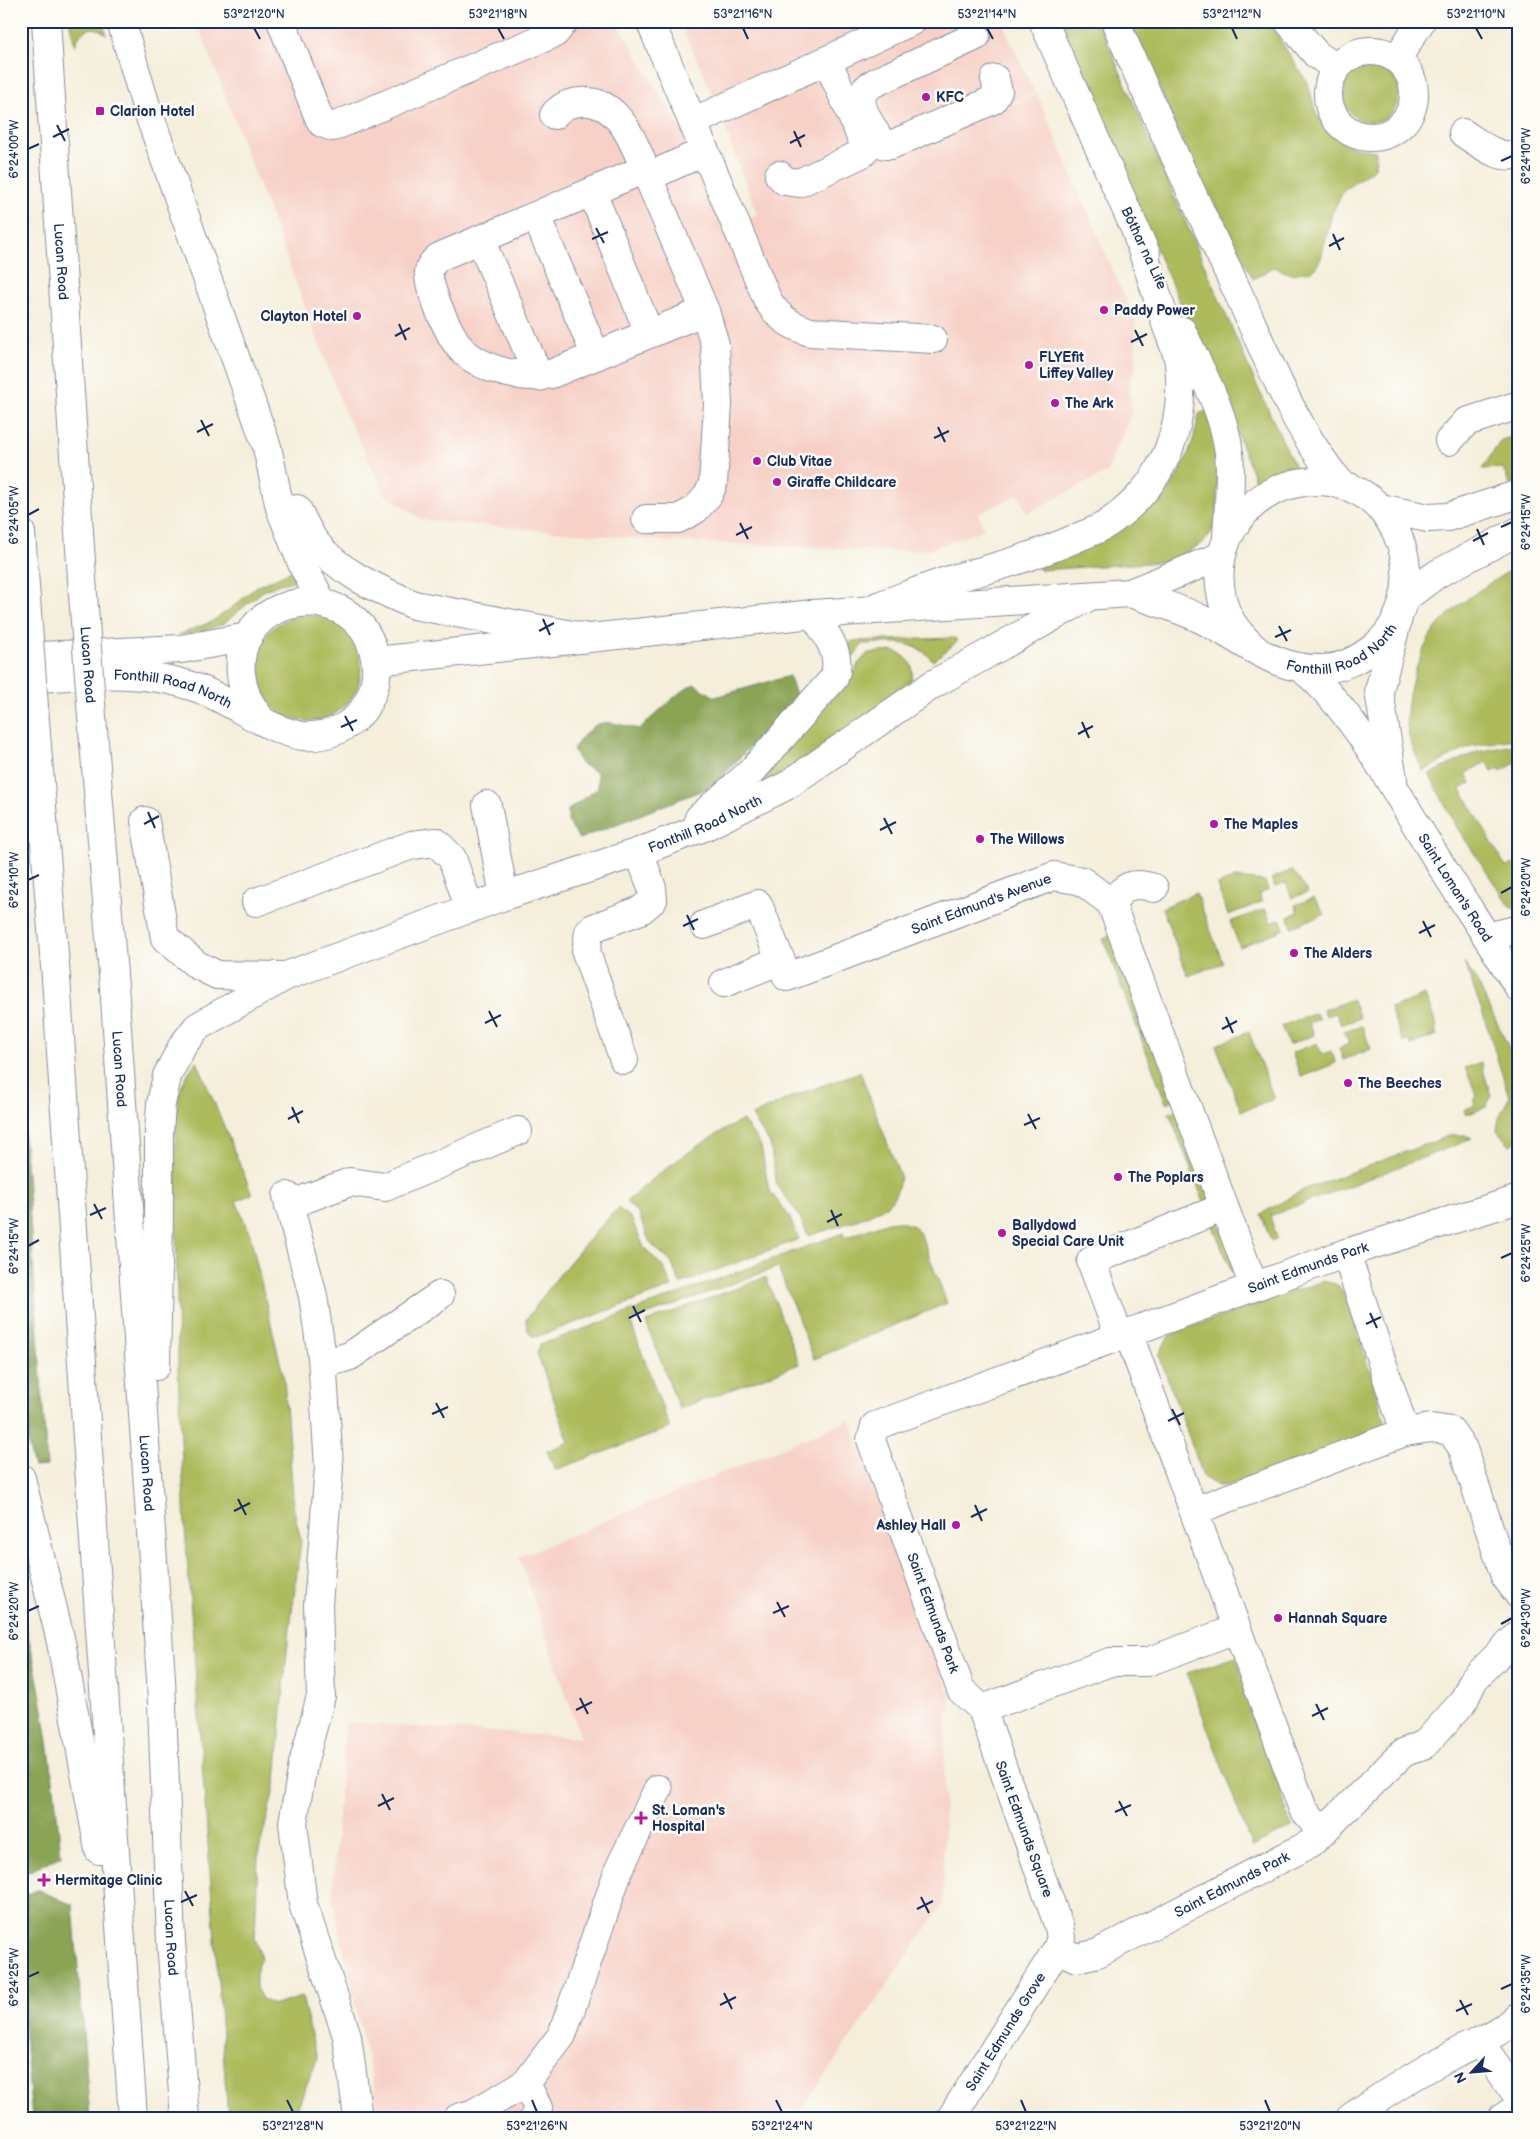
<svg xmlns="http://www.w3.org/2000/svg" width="1540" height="2139" viewBox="0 0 1540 2139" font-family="'Balsamiq Sans',sans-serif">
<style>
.built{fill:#f7d1c8}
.green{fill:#adbb5d;stroke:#64755e}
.forest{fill:#8aa354;stroke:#526959}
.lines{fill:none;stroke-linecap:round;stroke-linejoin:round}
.minor-casing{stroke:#888e9c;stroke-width:30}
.major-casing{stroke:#888e9c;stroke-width:30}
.highway-casing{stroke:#888e9c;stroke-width:30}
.minor{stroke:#fff;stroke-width:28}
.major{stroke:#fff;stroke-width:28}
.highway{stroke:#fff;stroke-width:28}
.highway-bridge-casing{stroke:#888e9c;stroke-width:30;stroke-linecap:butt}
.highway-bridge{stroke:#fff;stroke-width:28}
.ticks{fill:none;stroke:#1b2f5e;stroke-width:2}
.poi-dot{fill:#b5179e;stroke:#fdfcf7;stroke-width:2}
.labels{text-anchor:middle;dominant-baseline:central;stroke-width:5;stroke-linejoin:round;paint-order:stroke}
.poi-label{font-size:14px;font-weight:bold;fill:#1b2f5e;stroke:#fdfcf7;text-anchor:start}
.street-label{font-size:14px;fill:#1b2f5e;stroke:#fdfcf7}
.neatline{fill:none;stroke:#1b2f5e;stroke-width:2}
.ticks-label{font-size:12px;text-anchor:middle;fill:#1b2f5e}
</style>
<rect width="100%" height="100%" fill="#fdfcf7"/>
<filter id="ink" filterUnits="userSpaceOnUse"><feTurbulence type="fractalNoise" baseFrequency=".02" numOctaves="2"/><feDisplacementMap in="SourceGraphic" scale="10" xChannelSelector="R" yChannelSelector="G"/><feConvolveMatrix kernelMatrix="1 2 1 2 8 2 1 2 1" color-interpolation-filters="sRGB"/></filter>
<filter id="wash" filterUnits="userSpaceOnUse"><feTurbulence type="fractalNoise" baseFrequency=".0096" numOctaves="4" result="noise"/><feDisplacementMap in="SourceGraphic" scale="20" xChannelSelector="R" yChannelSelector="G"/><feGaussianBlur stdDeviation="1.12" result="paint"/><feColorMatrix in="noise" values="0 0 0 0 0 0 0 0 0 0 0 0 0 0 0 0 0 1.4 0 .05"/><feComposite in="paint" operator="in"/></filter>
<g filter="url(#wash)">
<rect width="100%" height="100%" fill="#f5eedb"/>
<!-- built -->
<g class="built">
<path d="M197 21H616L737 223 757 214 712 93 679 21H1001L1035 93 854 172 1037 94 1135 321 1136 369 1130 377 1131 415 1107 472 1027 513 1018 495 978 514 984 529 932 549 896 551 668 541 423 520 386 495 344 410Z"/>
<path d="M850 1420 951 1696 945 1740 943 1904 796 2118H380L332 1896 345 1722 581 1738 519 1557Z"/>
</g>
<!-- green -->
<g class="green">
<path d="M69 21H102L107 35C93 22 80 29 75 46Z"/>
<path d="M1055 21H1098L1257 386 1295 467 1300 473 1254 493V477L1232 420Z"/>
<path d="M1130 21H1268L1307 82 1317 115 1336 137 1352 147 1376 151 1375 168 1344 190 1332 213 1321 258 1316 267 1311 271 1290 274 1274 267 1253 279 1184 144Z"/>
<circle cx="1371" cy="94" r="28"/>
<path d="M1209 410 1218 439 1217 515 1213 530 1204 542 1179 557 1162 562 1040 570 1038 566 1154 496 1162 502C1180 475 1194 447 1199 414Z"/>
<path d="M1519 435V481L1509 484 1503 468 1482 469 1501 440Z"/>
<path d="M1519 565V738L1471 746 1423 771C1418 758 1410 745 1408 732 1402 701 1420 643 1442 621 1463 599 1493 581 1519 565Z"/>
<path d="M291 571 303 579 279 584 263 591 223 624 198 633 178 635 211 622 233 607 256 587Z"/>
<circle cx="308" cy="668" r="53"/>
<path d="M955 638 958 641 933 661C915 638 889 643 863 644L853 657 847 658 845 649 852 641Z"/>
<path d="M893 651C908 656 916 665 911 680L827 749 740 796 845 677 852 679 858 664 868 653Z"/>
<path d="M1519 744V761L1501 771 1499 768 1493 772 1486 762 1466 773 1471 783 1461 789 1506 867 1513 864 1519 873V908L1510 907 1458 829 1429 774 1477 752Z"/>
<path d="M1292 870 1308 892 1292 898 1286 883 1275 887 1271 879Z"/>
<path d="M1235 878 1265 881 1268 890 1259 894 1262 902 1228 915 1217 885Z"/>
<path d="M1196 893 1223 963 1188 976 1162 908Z"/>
<path d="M1314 898 1325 914 1292 927 1288 917 1298 912 1295 905Z"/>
<path d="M1265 909 1271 923 1280 919 1284 929 1240 947 1230 922Z"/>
<path d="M1112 935 1174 1100 1166 1103 1103 939Z"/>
<path d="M1464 962 1479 985 1519 1069V1139L1510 1146 1497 1130 1499 1118 1509 1097 1485 1019Z"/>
<path d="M1425 995 1437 1027 1435 1028 1437 1035 1411 1045 1409 1040 1403 1042 1390 1008Z"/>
<path d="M1352 999 1360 1018 1341 1025 1336 1013 1326 1016 1324 1010Z"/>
<path d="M1316 1013 1319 1019 1309 1023 1314 1035 1289 1045 1281 1026Z"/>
<path d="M1362 1026 1371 1049 1343 1060 1339 1048 1349 1044 1344 1032Z"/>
<path d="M1249 1032 1274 1099 1241 1111 1216 1045Z"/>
<path d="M1317 1043 1322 1054 1331 1051 1336 1063 1301 1077 1292 1053Z"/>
<path d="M197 1061 252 1194 236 1201 250 1235 284 1379 294 1510 301 1541 287 1651 276 1781 258 1855 255 1938 261 1958 256 1969V1988L263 2000 275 2005 302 1997 317 2059 297 2109V2118H228L185 1529 178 1370 175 1129C177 1099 178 1084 197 1061Z"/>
<path d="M1481 1062 1491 1096 1486 1107 1466 1115 1464 1110 1475 1105 1474 1101 1477 1096 1465 1068Z"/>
<path d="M860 1072 900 1176C899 1188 896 1196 888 1204 874 1217 828 1229 808 1236L798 1213 777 1186 770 1144 752 1116 791 1097Z"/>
<path d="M1177 1110 1211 1194 1205 1205 1169 1113Z"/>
<path d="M743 1120 761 1146 769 1190 789 1216 799 1239 680 1284 671 1262 650 1243 638 1213 626 1202C662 1170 699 1142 743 1120Z"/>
<path d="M1451 1135H1465L1472 1139 1270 1216 1277 1238 1271 1241 1261 1214 1303 1190Z"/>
<path d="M618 1208 631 1218 644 1247 664 1268 672 1287 536 1337 532 1336 527 1329 526 1320C554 1280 584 1243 618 1208Z"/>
<path d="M897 1221 914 1226 921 1235 947 1303 814 1359 778 1267 630 1321 670 1428 555 1470 547 1451 569 1442 537 1353 540 1345 843 1233 845 1238 888 1222Z"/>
<path d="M1212 1224H1219L1240 1269 1232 1272Z"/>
<path d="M766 1277 799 1364 679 1409 646 1322Z"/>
<path d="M1323 1281 1338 1285 1346 1296 1385 1421V1429L1235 1485 1218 1486 1204 1478 1159 1355 1168 1337 1179 1331Z"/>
<path d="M1236 1657 1292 1827 1252 1847 1187 1673Z"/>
</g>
<!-- forest -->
<g class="forest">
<path d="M789 676 797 696 720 779 703 790 579 839 568 822V810L598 788 597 772 581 764 573 749C598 716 601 720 639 729L678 694 694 684 715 697Z"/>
<path d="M21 1087 47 1466 34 1467 21 1420Z"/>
<path d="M21 1606C43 1691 53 1768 61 1856L21 1875Z"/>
<path d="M38 1890 73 1905 90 2118H32L21 1991V1897Z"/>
</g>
</g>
<g filter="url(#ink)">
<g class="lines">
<defs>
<g id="minor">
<path d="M281 21 319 118 322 123 333 127 555 33 564 21"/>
<path d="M650 21 768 301C780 319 790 325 810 332L933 339"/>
<path d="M1043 21 1146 254"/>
<path d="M1115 21C1155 114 1197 205 1240 297 1269 361 1295 431 1342 485"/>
<path d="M1288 21 1316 54 1336 68"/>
<path d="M976 36 876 82C871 85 866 87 863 93 857 106 874 130 881 142L885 145H891L993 100 998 91 995 79"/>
<circle cx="1371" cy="94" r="43"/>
<path d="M1397 59 1421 21"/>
<path d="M554 115C561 106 569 103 580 102 620 97 636 148 648 177"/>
<path d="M693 122 912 21"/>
<path d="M1463 133C1479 143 1499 161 1519 154"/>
<path d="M645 169 439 257C433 262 430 265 429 272 427 288 452 342 464 352 486 371 524 380 551 374L705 311"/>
<path d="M779 175 785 181 799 183 863 153 866 148 827 60"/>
<path d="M592 192 649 333"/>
<path d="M536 216 596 356"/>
<path d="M480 239 539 377"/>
<path d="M1182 331C1200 370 1224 410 1229 453 1232 481 1228 510 1227 538"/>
<path d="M1449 441 1466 422 1519 405"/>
<path d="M646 519H678L695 510 708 495 713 484 718 404 715 345 705 311 648 177 705 151"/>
<path d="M878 606C906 596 934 584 963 576 1005 565 1041 554 1081 536 1091 532 1103 528 1111 521 1164 484 1186 427 1179 363 1177 350 1170 336 1166 324 1157 295 1148 266 1138 238"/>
<path id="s1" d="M1304 670C1356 714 1393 788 1429 846 1458 894 1490 940 1519 988"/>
<path d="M1393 779 1379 691 1398 618"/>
<path d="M487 805 504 896"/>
<path d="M145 821 165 938 197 965 217 975 286 976"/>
<path d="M256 902 412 845 436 842 452 858 470 909"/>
<path d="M1111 903C1125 886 1131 881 1154 888"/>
<path id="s2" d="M704 925 758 904 787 977 1054 876 1082 881 1111 903 1254 1287"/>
<path d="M1487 937 1519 929"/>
<path d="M724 983 781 960"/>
<path d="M624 1060 586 952 589 932 593 928 641 910 653 900 652 888 639 852"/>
<path d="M287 1196 313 1296 322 1357 329 1467 318 1605 321 1696 303 1764 293 1823 303 1904 347 2036 358 2118"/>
<path d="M289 1205 350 1182 385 1187 518 1131"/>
<path d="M1346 1253 1405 1432"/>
<path d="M1129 1335 1303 1809 1322 1833"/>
<path d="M1120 1338 1091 1261 1224 1207"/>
<path d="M323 1364 350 1356 440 1295"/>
<path d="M1194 1511 1405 1432 1431 1428 1451 1431 1463 1449 1505 1576 1519 1595"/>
<path id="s3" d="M1236 1629 1147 1662H1110L982 1709 961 1690 871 1440 875 1426 1346 1253 1519 1199"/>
<path id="s4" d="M1057 1949 1077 1958 1098 1953 1310 1844 1403 1753 1425 1744 1463 1702 1474 1679 1519 1634"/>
<path d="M1479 2041 1519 2098"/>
<path d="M526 2083 538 2108 534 2118"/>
<path d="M458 2118 474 2113 526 2083 562 2035 619 1869 658 1789"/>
<path id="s5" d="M951 2118 1057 1949 1061 1938 1059 1927 982 1709"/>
<path d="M1350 2118C1383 2095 1417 2073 1452 2055 1475 2042 1500 2034 1519 2016"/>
<path d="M1502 2118 1519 2107"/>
</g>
<g id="major">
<path d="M1380 508 1428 518 1448 517 1519 494"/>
<path id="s6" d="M1130 593C1153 601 1179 608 1201 619 1244 640 1273 671 1324 669 1341 668 1359 659 1372 649 1438 596 1403 481 1316 481 1253 482 1206 540 1223 602 1228 623 1243 639 1260 653"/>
<path d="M1405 598 1437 574 1519 531"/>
<path d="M21 657 181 649 248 637"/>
<path d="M376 661 813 614 1130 593 1221 556"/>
<path id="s7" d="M21 679C79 676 141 667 197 688 230 700 271 732 303 736 325 738 350 728 363 710 375 693 379 673 374 653 351 566 212 599 246 695 249 703 255 711 260 718"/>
<path d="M699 818 752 771 834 678C843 654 826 634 813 614"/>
<path id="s8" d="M286 976 504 896 639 852 704 827 786 786 932 685 1088 597"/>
</g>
<g id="highway">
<path id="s9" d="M46 21 83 594"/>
<path d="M121 21 145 103 267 447 280 508 303 566 323 604"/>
<path d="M297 509C303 520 308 533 316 543 339 573 381 590 414 605L583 637"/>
<path d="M21 533 26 599"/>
<path id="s10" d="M93 730 115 999 161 1679 171 1942 185 2118"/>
<path d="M36 734 56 978 133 2118"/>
<path d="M156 1366 159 1215V1133L161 1104 167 1076 183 1045 197 1027 286 976"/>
<path d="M21 1478 61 1642 99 1850"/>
</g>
</defs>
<!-- minor casing -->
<use href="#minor" class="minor-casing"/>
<!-- major casing -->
<use href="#major" class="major-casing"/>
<!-- highway casing -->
<use href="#highway" class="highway-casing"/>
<!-- minor -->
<use href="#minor" class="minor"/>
<!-- major -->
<use href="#major" class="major"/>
<!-- highway -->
<use href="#highway" class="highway"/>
<defs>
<g id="highway-bridge">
<path id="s11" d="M83 594 93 730"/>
<path d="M26 599 36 734"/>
</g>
</defs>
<!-- highway-bridge casing -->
<use href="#highway-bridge" class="highway-bridge-casing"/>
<!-- highway-bridge -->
<use href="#highway-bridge" class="highway-bridge"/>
</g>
</g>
<!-- ticks -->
<path class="ticks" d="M254 28 260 39M498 28 504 39M743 28 748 39M987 28 993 39M1232 28 1237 39M1476 28 1482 39M57 125 65 141M794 131 801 147M53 137 69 129M790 143 805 135M28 149 39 144M1501 161 1512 156M596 228 604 243M1333 234 1340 250M592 239 608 232M1329 246 1344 238M399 324 406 340M1135 330 1143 346M395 336 410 328M1131 342 1147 334M201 420 209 436M938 427 945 442M197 432 213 424M934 438 949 431M28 515 39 509M740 523 748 539M1501 527 1512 522M1477 529 1484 545M736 535 752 527M1473 541 1488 533M543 619 550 635M1279 626 1287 641M539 631 554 623M1275 637 1291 630M345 716 353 731M1082 722 1089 738M341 727 357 720M1078 734 1093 726M148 812 155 828M884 818 892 834M144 824 159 816M880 830 896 822M28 880 39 875M1501 893 1512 887M687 915 694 930M1423 921 1431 937M683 926 698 919M1419 933 1435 925M489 1011 497 1027M1226 1017 1233 1033M485 1023 501 1015M1222 1029 1237 1021M292 1107 299 1123M1028 1114 1036 1129M288 1119 303 1111M1024 1125 1040 1118M94 1204 102 1219M831 1210 838 1226M90 1215 106 1208M827 1222 842 1214M28 1246 39 1240M1501 1258 1512 1253M633 1306 641 1322M1370 1313 1377 1328M629 1318 645 1310M1366 1324 1381 1317M436 1403 444 1418M1172 1409 1180 1425M432 1414 448 1407M1168 1421 1184 1413M238 1499 246 1515M975 1505 982 1521M234 1511 250 1503M971 1517 987 1509M777 1602 785 1617M28 1611 39 1606M773 1613 789 1606M1501 1624 1512 1618M580 1698 588 1714M1316 1704 1324 1720M576 1710 592 1702M1312 1716 1328 1708M382 1794 390 1810M1119 1801 1127 1816M378 1806 394 1798M1115 1812 1131 1805M185 1891 193 1906M921 1897 929 1913M181 1902 197 1895M917 1909 933 1901M28 1977 39 1972M1501 1989 1512 1984M724 1993 732 2009M1460 2000 1468 2015M720 2005 736 1997M1456 2011 1472 2004M287 2100 293 2112M532 2100 537 2112M776 2100 782 2112M1021 2100 1026 2112M1265 2100 1270 2112"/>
<!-- markers -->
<g class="poi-dot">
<circle cx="926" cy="97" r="5"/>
<rect x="95" y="106" width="10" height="10" rx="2.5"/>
<circle cx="1104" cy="310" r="5"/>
<circle cx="357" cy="316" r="5"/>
<circle cx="1029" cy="365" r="5"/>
<circle cx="1055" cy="403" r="5"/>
<circle cx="757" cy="461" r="5"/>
<circle cx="777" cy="482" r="5"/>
<circle cx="1214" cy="824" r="5"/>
<circle cx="980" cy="839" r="5"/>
<circle cx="1294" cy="953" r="5"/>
<circle cx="1348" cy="1083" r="5"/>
<circle cx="1118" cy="1177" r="5"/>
<circle cx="1002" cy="1233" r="5"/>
<circle cx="956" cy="1525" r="5"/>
<circle cx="1278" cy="1618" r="5"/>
<path d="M638.5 1810.5h5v5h5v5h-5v5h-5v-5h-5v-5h5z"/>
<path d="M41.5 1872.5h5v5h5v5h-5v5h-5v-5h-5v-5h5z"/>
</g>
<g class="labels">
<!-- poi labels -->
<g class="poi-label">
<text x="936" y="97">KFC</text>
<text x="110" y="111">Clarion Hotel</text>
<text x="1114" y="310">Paddy Power</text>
<text x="347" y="316" text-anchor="end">Clayton Hotel</text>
<text x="1039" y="357">FLYEfit<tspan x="1039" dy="16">Liffey Valley</tspan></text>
<text x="1065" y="403">The Ark</text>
<text x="767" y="461">Club Vitae</text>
<text x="787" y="482">Giraffe Childcare</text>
<text x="1224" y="824">The Maples</text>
<text x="990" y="839">The Willows</text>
<text x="1304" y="953">The Alders</text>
<text x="1358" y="1083">The Beeches</text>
<text x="1128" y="1177">The Poplars</text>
<text x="1012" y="1225">Ballydowd<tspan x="1012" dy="16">Special Care Unit</tspan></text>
<text x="946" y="1525" text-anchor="end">Ashley Hall</text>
<text x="1288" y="1618">Hannah Square</text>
<text x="652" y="1810">St. Loman's<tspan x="652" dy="16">Hospital</tspan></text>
<text x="55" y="1880">Hermitage Clinic</text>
</g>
<!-- street labels -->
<g class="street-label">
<text transform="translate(1144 248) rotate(65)">Bóthar na Life</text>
<text stroke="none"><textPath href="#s9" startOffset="241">Lucan Road</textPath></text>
<text stroke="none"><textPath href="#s6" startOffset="234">Fonthill Road North</textPath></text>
<text stroke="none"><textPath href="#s11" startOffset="71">Lucan Road</textPath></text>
<text stroke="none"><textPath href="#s7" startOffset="154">Fonthill Road North</textPath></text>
<text stroke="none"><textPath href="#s8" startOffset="446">Fonthill Road North</textPath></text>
<text stroke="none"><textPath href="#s1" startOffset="266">Saint Loman's Road</textPath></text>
<text stroke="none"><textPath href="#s2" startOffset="344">Saint Edmund's Avenue</textPath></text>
<text stroke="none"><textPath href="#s10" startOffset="340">Lucan Road</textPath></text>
<text stroke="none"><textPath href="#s3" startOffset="1038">Saint Edmunds Park</textPath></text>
<text stroke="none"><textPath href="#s10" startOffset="745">Lucan Road</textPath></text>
<text transform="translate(933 1613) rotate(70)">Saint Edmunds Park</text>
<text transform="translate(1024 1829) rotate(70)">Saint Edmunds Square</text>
<text stroke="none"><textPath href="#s4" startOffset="194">Saint Edmunds Park</textPath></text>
<text stroke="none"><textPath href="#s10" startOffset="1210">Lucan Road</textPath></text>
<text stroke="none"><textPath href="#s5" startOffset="102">Saint Edmunds Grove</textPath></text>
</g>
</g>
<!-- margin -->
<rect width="1540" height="2139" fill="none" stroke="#fdfcf7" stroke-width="55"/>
<!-- north arrow -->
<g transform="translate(1472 2072) rotate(244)" stroke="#fdfcf7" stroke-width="4" paint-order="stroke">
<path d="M0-4L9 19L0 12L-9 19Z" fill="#1b2f5e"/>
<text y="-8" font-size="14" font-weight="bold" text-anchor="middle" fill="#1b2f5e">N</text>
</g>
<rect x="28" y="28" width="1484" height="2084" class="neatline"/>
<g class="ticks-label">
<text x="254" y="18">53°21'20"N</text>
<text x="498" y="18">53°21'18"N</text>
<text x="743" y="18">53°21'16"N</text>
<text x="987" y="18">53°21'14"N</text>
<text x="1232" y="18">53°21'12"N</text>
<text x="1476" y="18">53°21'10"N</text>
<text transform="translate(14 149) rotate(-90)" y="4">6°24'00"W</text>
<text transform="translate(1526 156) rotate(-90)" y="4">6°24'10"W</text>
<text transform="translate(14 515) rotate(-90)" y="4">6°24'05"W</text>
<text transform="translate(1526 522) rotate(-90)" y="4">6°24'15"W</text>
<text transform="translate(14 880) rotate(-90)" y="4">6°24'10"W</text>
<text transform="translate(1526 887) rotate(-90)" y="4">6°24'20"W</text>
<text transform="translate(14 1246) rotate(-90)" y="4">6°24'15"W</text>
<text transform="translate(1526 1253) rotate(-90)" y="4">6°24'25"W</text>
<text transform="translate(14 1611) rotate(-90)" y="4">6°24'20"W</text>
<text transform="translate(1526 1618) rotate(-90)" y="4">6°24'30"W</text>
<text transform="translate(14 1977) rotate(-90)" y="4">6°24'25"W</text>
<text transform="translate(1526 1984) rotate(-90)" y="4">6°24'35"W</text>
<text x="293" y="2130">53°21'28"N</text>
<text x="537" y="2130">53°21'26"N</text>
<text x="782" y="2130">53°21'24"N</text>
<text x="1026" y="2130">53°21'22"N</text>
<text x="1270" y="2130">53°21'20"N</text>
</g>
</svg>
